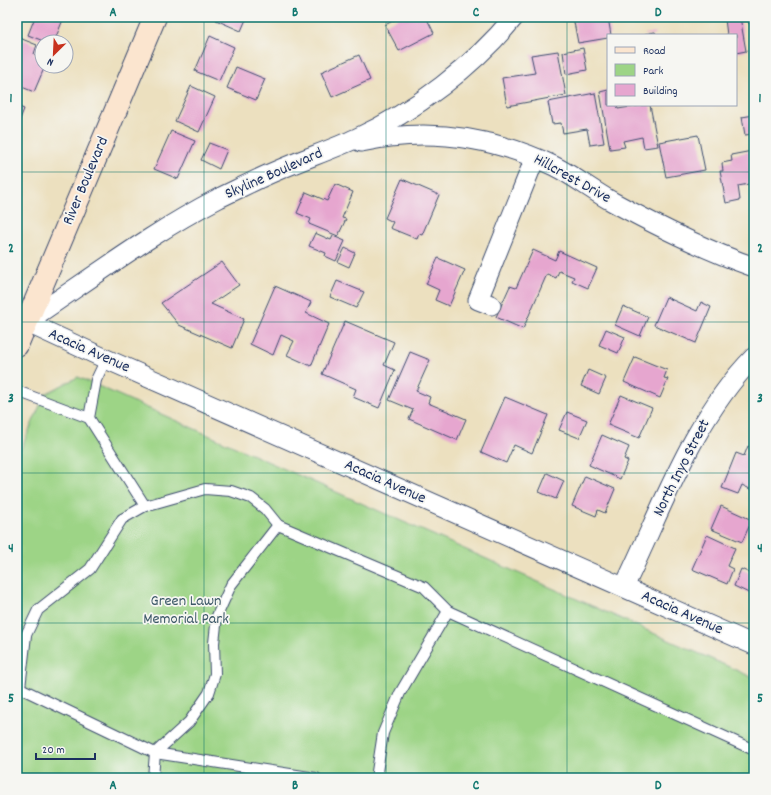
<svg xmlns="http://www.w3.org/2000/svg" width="771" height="795" viewBox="0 0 771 795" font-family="Dekko,sans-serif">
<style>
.green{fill:#9dd486;stroke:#5c8272}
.building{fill:#e6a6cf}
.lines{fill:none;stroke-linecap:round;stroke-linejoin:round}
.lane-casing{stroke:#3a4a6d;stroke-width:12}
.street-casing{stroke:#3a4a6d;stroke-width:21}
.secondary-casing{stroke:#3a4a6d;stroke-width:24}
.lane{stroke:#fff;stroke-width:10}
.street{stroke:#fff;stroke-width:19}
.secondary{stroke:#fbe5cf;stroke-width:22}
.grid{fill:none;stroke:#0f766e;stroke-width:1;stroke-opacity:0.55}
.labels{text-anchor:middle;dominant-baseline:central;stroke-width:3.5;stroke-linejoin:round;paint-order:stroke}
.street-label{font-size:16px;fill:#1b2f5e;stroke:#f6f6f2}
.park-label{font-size:16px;fill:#3c5868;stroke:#f6f6f2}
.neatline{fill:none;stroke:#0f766e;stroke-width:1.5}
.grid-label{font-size:13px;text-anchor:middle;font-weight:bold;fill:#0f766e}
</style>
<rect width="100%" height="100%" fill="#f6f6f2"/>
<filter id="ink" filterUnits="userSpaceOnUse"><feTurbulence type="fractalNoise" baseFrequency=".025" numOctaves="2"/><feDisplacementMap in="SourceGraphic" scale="8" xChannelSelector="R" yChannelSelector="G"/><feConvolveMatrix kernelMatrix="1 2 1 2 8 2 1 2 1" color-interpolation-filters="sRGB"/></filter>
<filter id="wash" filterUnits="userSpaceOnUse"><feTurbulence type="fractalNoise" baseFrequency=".012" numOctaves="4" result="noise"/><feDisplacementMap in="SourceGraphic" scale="16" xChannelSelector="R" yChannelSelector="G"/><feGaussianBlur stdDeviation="0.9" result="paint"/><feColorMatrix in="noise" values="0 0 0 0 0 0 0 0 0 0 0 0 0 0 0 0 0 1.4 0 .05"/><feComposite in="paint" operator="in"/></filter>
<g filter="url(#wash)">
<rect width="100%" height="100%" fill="#ece0bf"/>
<!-- green -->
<path class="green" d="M78 377 754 678V778H17V458L45 394Z"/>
<g id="blocks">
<!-- building -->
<g class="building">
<path d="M35 17H64L54 42H46L28 35Z"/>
<path d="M217 17H247L241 31 216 20Z"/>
<path d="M400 17H426L434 33 399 51 385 25Z"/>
<path d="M573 17H608L611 35H608V38L578 43Z"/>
<path d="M740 17 746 51 736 53V35H727L725 19Z"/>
<path d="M748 17H754V23L749 24Z"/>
<path d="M655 32 656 35H645V34Z"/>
<path d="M210 36 234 47 219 81 195 71Z"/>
<path d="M17 37 37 45 34 54 42 58V66H45L34 92 22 87 21 91 17 89Z"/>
<path d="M583 48 587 70 566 74 563 52Z"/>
<path d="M558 51 566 95 507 106 502 78 535 73 531 55Z"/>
<path d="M359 55 370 80 332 97 321 72Z"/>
<path d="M236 67 265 79 256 100 227 88Z"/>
<path d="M191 86 215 97 199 132 175 121Z"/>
<path d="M608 90V105H617L618 109 642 105H650L658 146 644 148 642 137 623 141 625 147 610 149 600 92Z"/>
<path d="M595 93 604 143 590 145 587 129 563 133 561 123 552 124 548 102Z"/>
<path d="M17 106 24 109 17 127Z"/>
<path d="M754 115V134L745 135 742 117Z"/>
<path d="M171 131 195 141 178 179 154 169Z"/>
<path d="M698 135 705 170 666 177 659 142Z"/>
<path d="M209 143 227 150 219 169 201 160Z"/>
<path d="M752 151 754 159V183L738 186 740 200 726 203 720 171H723L722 163 732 161 731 155Z"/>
<path d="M402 179 439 195 422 235 419 234 417 239 390 228 393 222 385 218Z"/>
<path d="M335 184 353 192 342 218 346 219 338 236 309 224 311 219 297 213 306 192 327 201Z"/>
<path d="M315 233 331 240 333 236 345 241 336 261 325 256 326 253 309 246Z"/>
<path d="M345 248 355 253 349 267 338 262Z"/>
<path d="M533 250 555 260 559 251 597 268 588 288 572 281 574 277 559 271 556 278 547 274 523 329 496 317 510 286 516 288Z"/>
<path d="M438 258 465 270 449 306 435 300 439 290 426 284Z"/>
<path d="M222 262 239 285 211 304 244 319 232 348 179 325 161 303Z"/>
<path d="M337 281 364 292 356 308 330 297Z"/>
<path d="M275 286 311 302 306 313 329 324 311 366 287 355 294 341 281 335 273 355 250 344Z"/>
<path d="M666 297 697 311 701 302 711 307 696 343 654 325Z"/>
<path d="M623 306 648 317 640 336 615 325Z"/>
<path d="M345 321 394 342 384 365 395 370 379 408 353 397 356 389 322 374Z"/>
<path d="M606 329 625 337 618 353 599 345Z"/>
<path d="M410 352 430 360 416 391 430 397 428 403 466 419 457 440 409 419 413 410 389 400Z"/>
<path d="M635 357 667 370 664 378 668 379 660 398 624 382Z"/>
<path d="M588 370 606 378 599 394 581 386Z"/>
<path d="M621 395 652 408 639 438 608 425Z"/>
<path d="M505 397 548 415 532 453 514 445 506 463 481 452Z"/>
<path d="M567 412 587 420 579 438 559 430Z"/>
<path d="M602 435 629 447 624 459 628 461 620 479 589 465Z"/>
<path d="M748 446 754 449V491L742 485 738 494 722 488 736 453 744 456Z"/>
<path d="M547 473 564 481 556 499 539 492Z"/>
<path d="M585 476 615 489 605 513 598 510 596 516 572 506Z"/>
<path d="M721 506 752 520 742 542 711 529Z"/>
<path d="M707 535 735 548 727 566 733 569 727 584 692 569Z"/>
<path d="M741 569 754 575V591L753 595 734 586Z"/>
</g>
</g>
</g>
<g filter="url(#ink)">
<use href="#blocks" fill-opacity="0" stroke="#3a4a6d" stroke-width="1"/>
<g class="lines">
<defs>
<g id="lane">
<path d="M106 359 96 380 89 418 145 506"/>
<path d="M17 391 89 418"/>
<path d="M20 688 155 753 316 778"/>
<path d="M17 692 20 688 26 635 38 610 90 569 122 519 145 506 205 489 231 491 251 498 265 509 278 525 424 587 448 611 754 750"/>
<path d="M153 778 155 753 189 722 209 693 215 674 214 643 217 616 231 585 278 525"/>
<path d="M376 778 383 733 400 693 448 611"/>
</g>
<g id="street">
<path d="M361 142C427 127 493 137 554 166 574 176 593 191 613 202 659 227 705 250 754 267"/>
<path d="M491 305 478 300 535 158"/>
<path d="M17 318 106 359 754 645"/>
<path d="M26 322C89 280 151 233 219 198 238 189 257 179 276 171 303 159 331 150 357 138 415 111 474 66 514 17"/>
<path d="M624 587C662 509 692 420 754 357"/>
</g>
<path id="secondary" d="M17 345 155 17"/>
</defs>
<!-- lane casing -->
<use href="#lane" class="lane-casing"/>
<!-- street casing -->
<use href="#street" class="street-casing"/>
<!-- secondary casing -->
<use href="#secondary" class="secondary-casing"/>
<!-- lane -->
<use href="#lane" class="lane"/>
<!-- street -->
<use href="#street" class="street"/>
<!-- secondary -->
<use href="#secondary" class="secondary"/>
</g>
</g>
<!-- grid -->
<path class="grid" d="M204 17V778M386 17V778M567 17V778M17 172H754M17 322H754M17 473H754M17 623H754"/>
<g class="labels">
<!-- street labels -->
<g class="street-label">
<text transform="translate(274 174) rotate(-24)">Skyline Boulevard</text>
<text transform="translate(572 179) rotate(29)">Hillcrest Drive</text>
<text transform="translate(86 181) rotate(-67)">River Boulevard</text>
<text transform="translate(89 351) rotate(24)">Acacia Avenue</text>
<text transform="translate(682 468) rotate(-63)">North Inyo Street</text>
<text transform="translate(385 482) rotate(24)">Acacia Avenue</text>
<text transform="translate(682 613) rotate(24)">Acacia Avenue</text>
</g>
<!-- park labels -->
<g class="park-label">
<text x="186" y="601">Green Lawn<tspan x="186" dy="18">Memorial Park</tspan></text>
</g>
</g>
<!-- margin -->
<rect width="771" height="795" fill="none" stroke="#f6f6f2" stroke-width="44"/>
<!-- legend -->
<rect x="607" y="34" width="130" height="72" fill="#f6f6f2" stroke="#9ea6b7"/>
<rect x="615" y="47" width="20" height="6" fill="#fbe5cf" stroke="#9ea6b7"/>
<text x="643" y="54" font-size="12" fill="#1b2f5e">Road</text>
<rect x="615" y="64" width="20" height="12" fill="#9dd486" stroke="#9ea6b7"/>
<text x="643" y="74" font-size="12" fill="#1b2f5e">Park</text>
<rect x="615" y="84" width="20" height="12" fill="#e6a6cf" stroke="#9ea6b7"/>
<text x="643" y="94" font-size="12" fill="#1b2f5e">Building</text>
<!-- north arrow -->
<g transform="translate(54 54) rotate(204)"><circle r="19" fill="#f6f6f2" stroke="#9ea6b7"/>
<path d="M0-3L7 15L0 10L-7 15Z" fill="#c8321e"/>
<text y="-6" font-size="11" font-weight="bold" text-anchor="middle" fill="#1b2f5e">N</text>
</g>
<!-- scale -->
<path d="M36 753v6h59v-6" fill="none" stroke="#1b2f5e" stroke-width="2"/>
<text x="42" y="753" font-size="12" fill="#1b2f5e" stroke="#f6f6f2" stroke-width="3" paint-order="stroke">20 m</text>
<rect x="22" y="22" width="727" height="751" class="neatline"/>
<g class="grid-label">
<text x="113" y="16">A</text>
<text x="295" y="16">B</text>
<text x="476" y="16">C</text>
<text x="658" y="16">D</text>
<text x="11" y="102">1</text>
<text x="760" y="102">1</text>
<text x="11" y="252">2</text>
<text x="760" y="252">2</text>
<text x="11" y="402">3</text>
<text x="760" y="402">3</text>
<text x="11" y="552">4</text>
<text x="760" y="552">4</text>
<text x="11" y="702">5</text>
<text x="760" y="702">5</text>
<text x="113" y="789">A</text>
<text x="295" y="789">B</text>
<text x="476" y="789">C</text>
<text x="658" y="789">D</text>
</g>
</svg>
